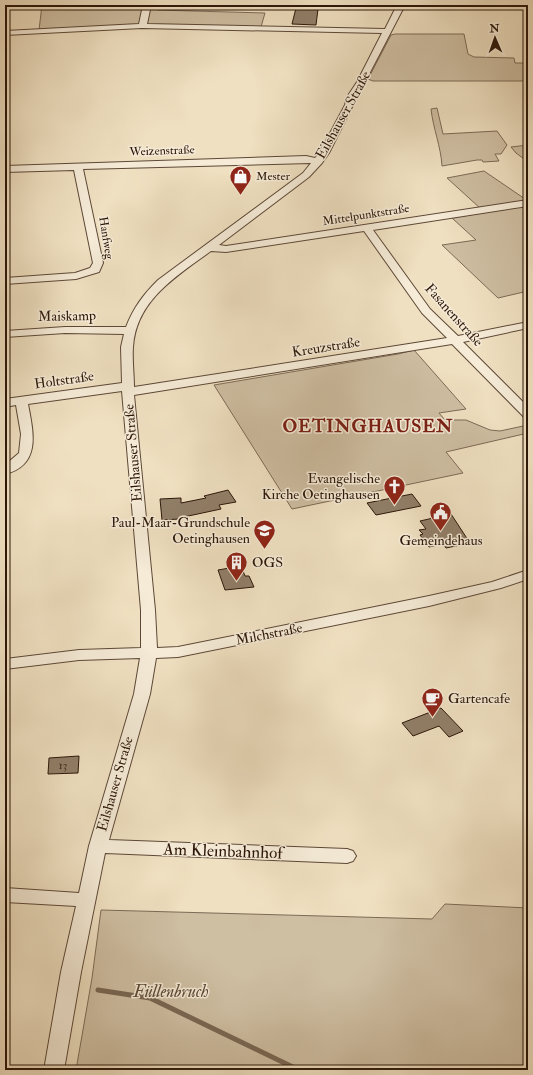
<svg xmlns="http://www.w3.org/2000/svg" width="533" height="1075" viewBox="0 0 533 1075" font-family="'IM FELL Double Pica',serif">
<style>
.green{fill:#cebea2;stroke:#7d6a56}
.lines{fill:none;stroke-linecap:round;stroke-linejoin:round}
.stream{stroke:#796652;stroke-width:5}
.building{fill:#917f69;stroke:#2c1609}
.minor-casing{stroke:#5d4837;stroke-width:2}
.minor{fill:#f5ebd7;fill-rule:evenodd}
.labels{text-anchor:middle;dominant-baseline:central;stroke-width:3;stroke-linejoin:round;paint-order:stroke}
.far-street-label{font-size:12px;fill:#2c1609;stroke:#f5ebd7}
.far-poi-label{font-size:12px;fill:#2c1609;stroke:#f5ebd7;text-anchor:start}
.number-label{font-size:12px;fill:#453021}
.street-label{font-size:14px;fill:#2c1609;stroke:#f5ebd7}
.poi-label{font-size:14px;fill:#2c1609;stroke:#f5ebd7;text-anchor:end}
.near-street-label{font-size:17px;fill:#2c1609;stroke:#f5ebd7}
.near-park-label{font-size:17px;font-style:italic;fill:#5d4837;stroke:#f5ebd7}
.district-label{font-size:18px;font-weight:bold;letter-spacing:1px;fill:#7a1f14;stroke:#f5ebd7}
</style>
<rect width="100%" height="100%" fill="#efe0c1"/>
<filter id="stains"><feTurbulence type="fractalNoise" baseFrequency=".005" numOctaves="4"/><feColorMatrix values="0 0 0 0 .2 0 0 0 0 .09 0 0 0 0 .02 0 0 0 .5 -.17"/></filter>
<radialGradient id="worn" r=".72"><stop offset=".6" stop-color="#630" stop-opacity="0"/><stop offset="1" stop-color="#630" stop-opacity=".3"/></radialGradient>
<!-- green -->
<g class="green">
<path d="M42 5H143L139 25 39 30Z"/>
<path d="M150 5H159L157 10 265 13 261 27 147 25Z"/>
<path d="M395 34H464L468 54 474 57 514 58 515 63H528V81H373L368 79 391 35Z"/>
<path d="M437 108 443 134 497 131 507 145 501 154H495L499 161 483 162 482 160H477L442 166C441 147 433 128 431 109Z"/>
<path d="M528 145V162L516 153 511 147Z"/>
<path d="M484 171 528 201 481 209 447 178Z"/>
<path d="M528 205V291L498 298 442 245 476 240 452 218Z"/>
<path d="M414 350 466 409 439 413 445 420H466L490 430 500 431 528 425V433L446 452 463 473 292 509 214 385 398 354Z"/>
<path d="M445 904 528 908V1070H76L92 978 101 910 432 919Z"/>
</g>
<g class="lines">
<!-- stream -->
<path class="stream" d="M98 990 150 998 299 1070"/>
</g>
<!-- building -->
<g class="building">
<path d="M296 8 318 9 316 25 292 24Z"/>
<path d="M228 490 236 502 219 505 221 509 179 518V519L162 520 160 499 181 498V503L206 498 204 496Z"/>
<path d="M412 494 421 506 376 515 367 503Z"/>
<path d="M451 514 470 543 446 548 443 544 429 547 420 535 423 534 419 530 426 529 420 521Z"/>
<path d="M241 566 245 576H249L254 587 225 590 218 570Z"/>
<path d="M441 708 463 731 449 737 439 726 413 736 402 723Z"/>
<path d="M79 756 78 773 48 774 49 758Z"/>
</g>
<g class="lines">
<defs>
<path id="minor" d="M143 5H151L147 24 385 29 397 5H405L365 82 355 97 353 105 329 153 322 163 309 177 219 245 226 246 528 200V206L373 230 430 309 458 336 528 322V328L463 342 528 407V418L524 417 452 344 134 395 155 610 157 648 178 647 429 596 492 582 528 570V579L501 588 429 606 178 657 156 658 150 694 109 840 347 849 353 851 356 856 353 861 347 863 105 853 81 972 64 1070H44L61 972 76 906 5 902V888L79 893 89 846 134 694 140 658 79 660 5 669V659L79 650 141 648V610L122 391 28 404C33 431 42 465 5 474V465L19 453 21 434 16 405 5 407V399L122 383 121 347 124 334 65 333 5 337V331L65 327H126C134 307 143 295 158 280L303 173 311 163 83 169 103 263 99 272 76 279 5 284V278L75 273 90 268 93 263 74 170 5 172V166L306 156 315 158 320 152 345 105 347 97 357 82 382 33 142 28 5 35V31L139 24ZM364 231 422 313 447 338 134 387C134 374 132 360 133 347 136 300 177 276 211 251L226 252Z"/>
</defs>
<!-- minor casing -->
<use href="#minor" class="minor-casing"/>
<!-- minor -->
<use href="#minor" class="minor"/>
</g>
<!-- icons -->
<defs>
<symbol id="shop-pin" viewBox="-11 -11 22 30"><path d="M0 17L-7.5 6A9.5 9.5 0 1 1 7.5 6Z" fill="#8f2418" stroke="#f5ebd7"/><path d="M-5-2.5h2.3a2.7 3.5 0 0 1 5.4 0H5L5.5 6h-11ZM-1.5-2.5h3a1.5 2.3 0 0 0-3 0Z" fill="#fff"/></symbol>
<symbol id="church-pin" viewBox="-11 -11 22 30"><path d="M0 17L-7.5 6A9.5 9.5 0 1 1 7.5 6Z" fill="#8f2418" stroke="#f5ebd7"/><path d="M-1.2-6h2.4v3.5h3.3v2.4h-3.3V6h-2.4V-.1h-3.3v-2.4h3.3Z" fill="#fff"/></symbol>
<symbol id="civic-pin" viewBox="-11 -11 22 30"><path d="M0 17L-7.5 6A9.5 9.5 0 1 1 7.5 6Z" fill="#8f2418" stroke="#f5ebd7"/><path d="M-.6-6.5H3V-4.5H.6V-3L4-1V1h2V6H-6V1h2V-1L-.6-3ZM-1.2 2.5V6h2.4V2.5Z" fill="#fff"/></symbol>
<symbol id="school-pin" viewBox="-11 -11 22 30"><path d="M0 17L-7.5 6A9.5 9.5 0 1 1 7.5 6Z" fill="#8f2418" stroke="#f5ebd7"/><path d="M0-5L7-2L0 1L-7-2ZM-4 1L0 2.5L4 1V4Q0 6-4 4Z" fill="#fff"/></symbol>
<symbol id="building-pin" viewBox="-11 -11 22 30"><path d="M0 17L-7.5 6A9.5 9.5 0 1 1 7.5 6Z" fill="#8f2418" stroke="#f5ebd7"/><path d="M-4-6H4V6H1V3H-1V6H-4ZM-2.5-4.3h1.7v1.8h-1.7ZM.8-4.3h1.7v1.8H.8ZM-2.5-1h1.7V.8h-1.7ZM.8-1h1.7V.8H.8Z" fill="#fff"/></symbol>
<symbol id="cafe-pin" viewBox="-11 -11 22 30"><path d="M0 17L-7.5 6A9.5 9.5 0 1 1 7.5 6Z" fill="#8f2418" stroke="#f5ebd7"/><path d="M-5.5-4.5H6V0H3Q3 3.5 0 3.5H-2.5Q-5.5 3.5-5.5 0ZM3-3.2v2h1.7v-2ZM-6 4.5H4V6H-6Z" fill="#fff"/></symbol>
</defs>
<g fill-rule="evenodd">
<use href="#shop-pin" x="228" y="164" width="25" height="34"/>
<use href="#church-pin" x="382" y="474" width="25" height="34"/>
<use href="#civic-pin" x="428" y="500" width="25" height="34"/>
<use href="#school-pin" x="252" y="518" width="25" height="34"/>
<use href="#building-pin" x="224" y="550" width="25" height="34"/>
<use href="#cafe-pin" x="420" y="686" width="25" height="34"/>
</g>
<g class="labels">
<!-- far-street labels -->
<g class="far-street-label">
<text transform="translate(162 151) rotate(-2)">Weizenstraße</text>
<text transform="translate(366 215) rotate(-9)">Mittelpunktstraße</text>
<text transform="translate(106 238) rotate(81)">Hanfweg</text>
</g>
<!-- far-poi labels -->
<g class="far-poi-label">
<text x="256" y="176">Mester</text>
</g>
<!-- number labels -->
<g class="number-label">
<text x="63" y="765">13</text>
</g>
<!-- street labels -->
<g class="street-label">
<text transform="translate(343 115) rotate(-61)">Eilshauser Straße</text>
<text transform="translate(454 315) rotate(48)">Fasanenstraße</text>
<text transform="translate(67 316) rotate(-1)">Maiskamp</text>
<text transform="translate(326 347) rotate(-9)">Kreuzstraße</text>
<text transform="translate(64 380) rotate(-8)">Holtstraße</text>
<text transform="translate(133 453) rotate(-95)">Eilshauser Straße</text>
<text transform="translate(269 634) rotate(-11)">Milchstraße</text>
<text transform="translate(115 784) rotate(-74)">Eilshauser Straße</text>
</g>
<!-- poi labels -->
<g class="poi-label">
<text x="380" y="478">Evangelische<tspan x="380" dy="16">Kirche Oetinghausen</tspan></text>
<text x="250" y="522">Paul-Maar-Grundschule<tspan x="250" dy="16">Oetinghausen</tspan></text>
<text x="441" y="540" text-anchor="middle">Gemeindehaus</text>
<text x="252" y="562" text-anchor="start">OGS</text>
<text x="448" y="698" text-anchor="start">Gartencafe</text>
</g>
<!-- near-street labels -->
<g class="near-street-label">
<text transform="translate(223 851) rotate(2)">Am Kleinbahnhof</text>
</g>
<!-- near-park labels -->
<g class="near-park-label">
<text x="171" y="991">Füllenbruch</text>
</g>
<!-- district labels -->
<g class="district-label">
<text x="368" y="426">OETINGHAUSEN</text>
</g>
</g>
<!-- margin -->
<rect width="533" height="1075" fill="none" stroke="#efe0c1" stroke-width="20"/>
<rect x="6" y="6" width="521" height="1063" fill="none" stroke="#2c1609" stroke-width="2"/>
<rect x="10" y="10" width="513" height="1055" fill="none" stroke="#2c1609"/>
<!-- north arrow -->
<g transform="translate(495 38) rotate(358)" stroke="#f5ebd7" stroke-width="3" paint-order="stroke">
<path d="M0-3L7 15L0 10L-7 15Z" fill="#2c1609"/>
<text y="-6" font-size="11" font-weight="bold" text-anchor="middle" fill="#2c1609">N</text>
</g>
<rect width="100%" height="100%" filter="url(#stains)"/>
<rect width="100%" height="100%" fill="url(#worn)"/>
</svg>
